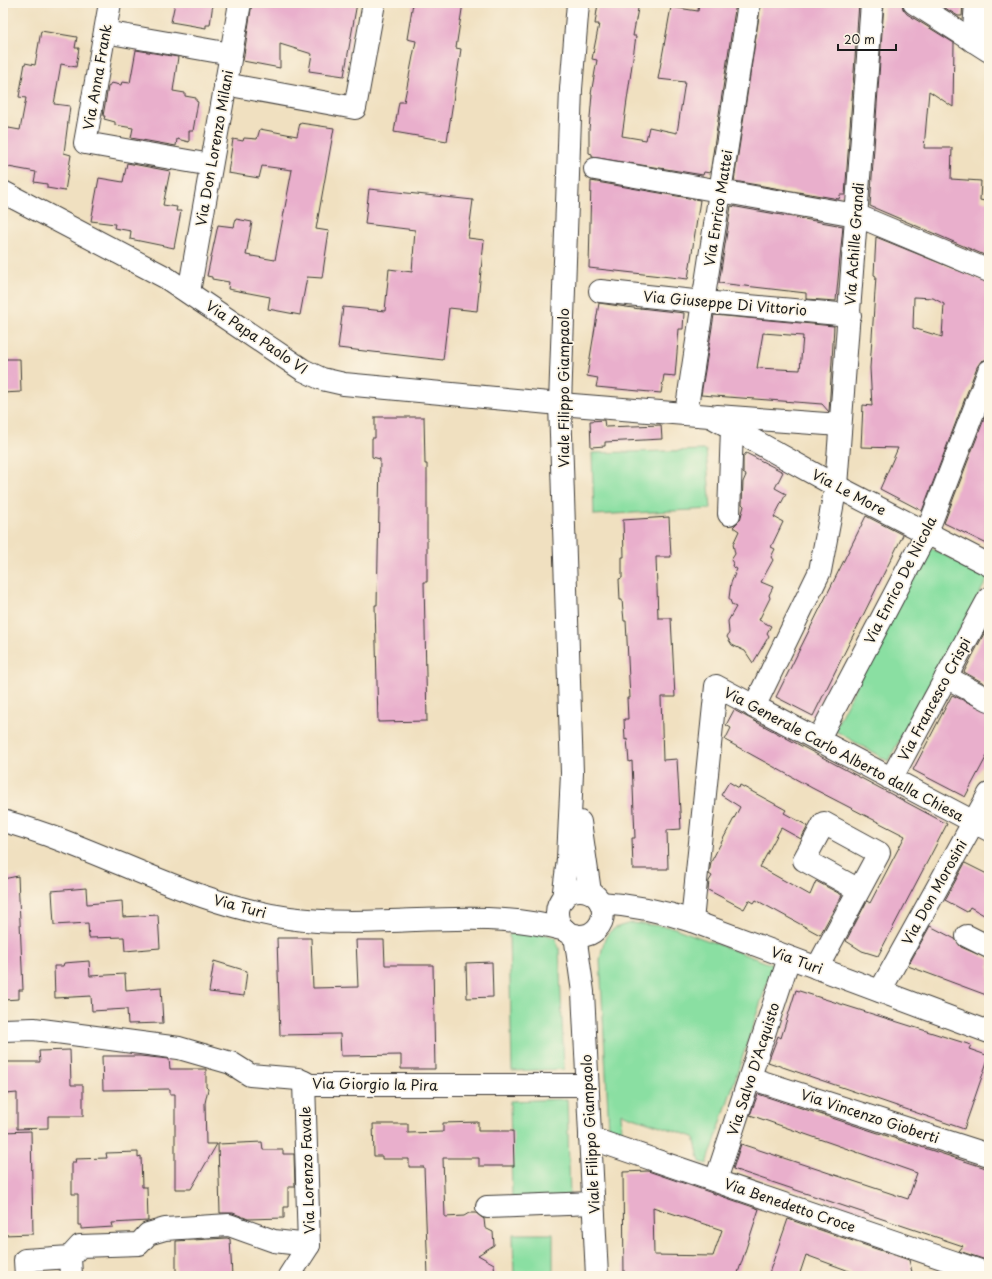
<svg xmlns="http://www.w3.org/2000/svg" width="992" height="1279" viewBox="0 0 992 1279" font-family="'Playpen Sans',sans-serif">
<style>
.green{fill:#8adfa2;stroke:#537e5f}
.building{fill:#e9afcc;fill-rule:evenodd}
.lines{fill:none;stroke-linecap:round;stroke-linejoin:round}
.minor-casing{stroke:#3c3935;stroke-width:24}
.minor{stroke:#fff;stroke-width:22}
.labels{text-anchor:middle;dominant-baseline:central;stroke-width:3.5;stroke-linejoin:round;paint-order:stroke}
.street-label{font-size:14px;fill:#1c1c1c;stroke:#fcf5e5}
</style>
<rect width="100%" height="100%" fill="#fcf5e5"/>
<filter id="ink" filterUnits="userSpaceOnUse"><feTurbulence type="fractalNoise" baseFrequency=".025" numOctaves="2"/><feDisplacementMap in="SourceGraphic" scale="8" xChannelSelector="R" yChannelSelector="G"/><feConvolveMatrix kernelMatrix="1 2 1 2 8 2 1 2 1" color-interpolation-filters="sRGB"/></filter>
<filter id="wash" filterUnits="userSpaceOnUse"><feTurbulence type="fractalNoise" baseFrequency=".012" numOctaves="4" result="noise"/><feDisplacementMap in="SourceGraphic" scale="16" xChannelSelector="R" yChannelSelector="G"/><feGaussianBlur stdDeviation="0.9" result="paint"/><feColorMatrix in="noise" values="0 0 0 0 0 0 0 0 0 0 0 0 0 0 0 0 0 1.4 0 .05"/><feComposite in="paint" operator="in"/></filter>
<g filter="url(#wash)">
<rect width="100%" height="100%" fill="#f0e0c0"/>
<!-- green -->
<g class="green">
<path d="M706 450 711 509 594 515 592 453Z"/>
<path d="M927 546 988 578 888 761 834 730Z"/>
<path d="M632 923 672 927 773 965 707 1164 700 1162 694 1137 621 1113 622 1134 609 1130 600 960C605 933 606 929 632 923Z"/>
<path d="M543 933 555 938 559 948 564 1069 512 1071 509 934Z"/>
<path d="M567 1099 570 1197 512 1198 510 1101Z"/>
<path d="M513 1234H553V1276H514Z"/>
</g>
<g id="blocks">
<!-- building -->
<g class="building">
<path d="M175 3H213L210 25H206V28L171 22Z"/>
<path d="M252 3H357L344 76 309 71 312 54 280 44V68L243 61Z"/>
<path d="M413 3H463L456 48 461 49 447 141 394 132 399 102H404L416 41 407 39Z"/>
<path d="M598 3H639L633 36H636L622 136 646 140 649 127 677 133 685 82 658 79 671 7 698 11 699 3H736L710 173 704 172 703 175 592 157V154L589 153V130L592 94H591L597 60 592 59 599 24H595Z"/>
<path d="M761 3H859L845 195H840L839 199 734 181Z"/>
<path d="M884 3H902L903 9 907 14 954 43 953 107 929 91 924 148H952L951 179 981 181 980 200 989 202V257L870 206Z"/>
<path d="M937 3H963L962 16H958Z"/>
<path d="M41 31 77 37 75 48H79L76 67 61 64 54 104 70 106 64 153 71 155 65 191 47 188V184L34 182 36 172 3 166V127L20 130 26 98 19 97 25 63 35 65Z"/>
<path d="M136 50 178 57 173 91 185 93V96L196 98V101L198 102 193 131H189V142L177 139 176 146 131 138 133 128 115 125V122L104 119 105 116H103L108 87 111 83 121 85 122 82 130 83Z"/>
<path d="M300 123 334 128 316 229 329 231 322 278 307 277 300 315 268 309 270 297 228 289 229 282 212 279V277L207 276 218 225 234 227 236 219 252 222 246 255 275 260 292 170 262 166 259 178 228 173 233 139 243 141 244 138 257 139 260 129 297 136Z"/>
<path d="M127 163 170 171 163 205 177 207 176 211H181L174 248 130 239 131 231 114 228 115 224 91 221 99 178 123 182Z"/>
<path d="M591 181 700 200 688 279 589 268Z"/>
<path d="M369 189 473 200 468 238 484 240 477 311 449 308 443 360 338 348 343 307 385 311 389 269 412 272 415 230 365 224Z"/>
<path d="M731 206 843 226 836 301 806 299V293L719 283Z"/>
<path d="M876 237 989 283V359L981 361 977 367 922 511 880 489 898 448 861 447 863 405 872 406 870 368 876 276 874 275ZM914 297 933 298 944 304 942 337 913 328Z"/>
<path d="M599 303 640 309V308L684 313 683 329H679L675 376 664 375 661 393 596 387 598 378 587 376Z"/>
<path d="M714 315 834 326 829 412 822 404 701 395ZM763 333 803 336 800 370 757 368Z"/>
<path d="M3 359H20L21 392 3 393Z"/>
<path d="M989 406V545L944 523Z"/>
<path d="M375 417H424L425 464H427V582H424L427 721 378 722 375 605H377L380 459 372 457V438H375Z"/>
<path d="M604 420 605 427 661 425 662 439 605 442V446L591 447 590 421Z"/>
<path d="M746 453 783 472 775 488 786 494 774 517 783 522 771 547 775 549 771 557 773 560 761 582 773 587 769 595 770 598 759 620 771 626 767 633 769 636 753 663 745 651 732 645 727 637 729 633 728 621 736 607 732 605 729 598 731 583 737 569 732 566 733 563 731 560 735 554 733 544 739 531 733 527 740 520 744 506 742 504 743 482 746 475 743 473V457Z"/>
<path d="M866 516 903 535 813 716 776 697Z"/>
<path d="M669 517 671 557H656L658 618H671L675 697H661L663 760 677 759 681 829 667 830 668 869H633L632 838H635L632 761 629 762 627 739 625 740 624 719H628L627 698H630L626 621H624L622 600H620L619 579 622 578V557H624L623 520Z"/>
<path d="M989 624V686L964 672Z"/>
<path d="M952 695 989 712V752L965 797 913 770Z"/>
<path d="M734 710 947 824 878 956 862 951 846 941 867 901 870 903 905 836 812 788 725 740 731 728 726 725Z"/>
<path d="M729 782 739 788 740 785 786 810 784 813 808 826 801 839 781 828 760 867 810 895 816 881 842 895 820 935 756 900 754 903 749 900 744 909 708 890 709 881 712 876 709 874 711 862 740 807 721 795Z"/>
<path d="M965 863 989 875V918L970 907 967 912 945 900Z"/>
<path d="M18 876 23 990H19V999L3 1000V879Z"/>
<path d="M86 888 87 904 122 901 123 917 158 915 160 948 125 951 124 937 89 938 88 923 54 925 52 891Z"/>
<path d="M930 926 955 939 961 947 989 959V996L908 966Z"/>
<path d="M277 938H311L313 988 358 987 356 940H384L385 965H433L435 1069H401V1055L341 1056 340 1034 280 1035Z"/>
<path d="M89 961 90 976 125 974 126 990 161 987 163 1023 128 1024 127 1009 92 1011 91 996 55 998 54 966H63L64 963Z"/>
<path d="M214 961 247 971 244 996 209 992Z"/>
<path d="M492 962 493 997 467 998 466 963Z"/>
<path d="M796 990 971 1045 969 1049 989 1056 964 1129 768 1062 778 1036 781 1038Z"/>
<path d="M70 1050 71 1085H83V1116H48V1128L17 1129V1093L6 1094 5 1062H40L39 1051Z"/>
<path d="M102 1056H140L169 1059 170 1069H206V1087L208 1089 205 1103 206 1144H217L191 1189H175V1094H170V1089L103 1090Z"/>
<path d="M758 1094 989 1169V1261L959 1251 963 1246 733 1169 741 1144 908 1199 917 1173 750 1115Z"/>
<path d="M478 1122V1131H513L514 1166H479V1158H443L445 1217 464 1216 469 1213H476L484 1219 485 1228 493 1232 494 1245 478 1255 494 1264 495 1276H428L424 1167H409V1159H382V1156H374L373 1124H408V1133L443 1132V1123Z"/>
<path d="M31 1131 33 1234 3 1235V1132Z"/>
<path d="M262 1142 263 1150H283V1154H294L295 1187H288V1207H284V1218L248 1219 233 1213H220L218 1144Z"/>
<path d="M138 1152V1157L141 1156 142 1187H147L148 1221 112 1223 113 1227 81 1229V1225H78V1194H72V1162H76L75 1159 107 1158 106 1153Z"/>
<path d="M648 1171 759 1209 737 1276H624L623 1172ZM653 1207 722 1230 713 1256 654 1255Z"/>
<path d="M788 1219 909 1260 913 1276H850L852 1272 806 1255 799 1276H768Z"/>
<path d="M227 1238 230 1239 232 1276H176V1241Z"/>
</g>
</g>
</g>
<g filter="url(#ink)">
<use href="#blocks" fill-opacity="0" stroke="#3c3935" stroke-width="1"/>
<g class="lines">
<defs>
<g id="minor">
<path d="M110 3 85 143 211 165"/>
<path d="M914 3 989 51"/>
<path d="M105 32 231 54"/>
<path d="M973 41 976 3"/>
<path d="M225 84 355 108 374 3"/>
<path d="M595 169 856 215 989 271"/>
<path d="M3 192 165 277 303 370 322 379 344 384 560 404 710 416 836 486 989 565"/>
<path d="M600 291 703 302 850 315"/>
<path d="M189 292 240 3"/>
<path d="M686 413 749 3"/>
<path d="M717 416 840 425"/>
<path d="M729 514 732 428"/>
<path d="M946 677 989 700"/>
<path d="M754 707 820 571 836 486 872 3"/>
<path d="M818 740 927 532 989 371"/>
<path d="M891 779 989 598"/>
<path d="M3 821C100 847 188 904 289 918 380 931 475 905 565 930"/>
<path d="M580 822 590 892"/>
<circle cx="580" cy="913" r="23"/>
<path d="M563 899 568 859 572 773 560 404 571 89 578 3"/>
<path d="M601 903C632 905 662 911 692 921L989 1032"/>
<path d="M692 921 716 686 989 830"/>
<path d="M575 935 583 992 597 1276"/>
<path d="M967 936 989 947"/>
<path d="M817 968 879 853 824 823 804 860 859 890"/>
<path d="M880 991 989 794"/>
<path d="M3 1030 34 1029 179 1048 231 1063 250 1075 298 1079 310 1085H587"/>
<path d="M750 1078 989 1155"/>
<path d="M590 1138 989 1274"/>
<path d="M716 1180 789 958"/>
<path d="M487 1207 593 1203"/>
<path d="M70 1257 80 1246 139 1244 148 1234 165 1229 229 1225 274 1241 309 1245"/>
<path d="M26 1276 25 1260 70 1257 71 1276"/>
<path d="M289 1276 309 1245 304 1082"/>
</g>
</defs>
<!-- minor casing -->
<use href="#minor" class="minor-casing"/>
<!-- minor -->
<use href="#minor" class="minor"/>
</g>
</g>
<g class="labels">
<!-- street labels -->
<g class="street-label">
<text transform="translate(97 77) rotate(-80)">Via Anna Frank</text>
<text transform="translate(214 148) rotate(-80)">Via Don Lorenzo Milani</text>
<text transform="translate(718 208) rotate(-81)">Via Enrico Mattei</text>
<text transform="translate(854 244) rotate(-86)">Via Achille Grandi</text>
<text transform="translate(725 303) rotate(5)">Via Giuseppe Di Vittorio</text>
<text transform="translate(257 337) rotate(34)">Via Papa Paolo VI</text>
<text transform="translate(563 388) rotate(-90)">Viale Filippo Giampaolo</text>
<text transform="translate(849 492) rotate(28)">Via Le More</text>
<text transform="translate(900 580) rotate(-63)">Via Enrico De Nicola</text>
<text transform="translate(934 699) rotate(-62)">Via Francesco Crispi</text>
<text transform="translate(844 754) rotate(28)">Via Generale Carlo Alberto dalla Chiesa</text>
<text transform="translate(934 892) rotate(-61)">Via Don Morosini</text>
<text transform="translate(240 906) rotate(15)">Via Turi</text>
<text transform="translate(797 960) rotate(20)">Via Turi</text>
<text transform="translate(753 1069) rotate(-72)">Via Salvo D'Acquisto</text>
<text transform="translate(375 1084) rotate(1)">Via Giorgio la Pira</text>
<text transform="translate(870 1116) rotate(18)">Via Vincenzo Gioberti</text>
<text transform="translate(590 1134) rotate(-93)">Viale Filippo Giampaolo</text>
<text transform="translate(307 1170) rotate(-92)">Via Lorenzo Favale</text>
<text transform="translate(790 1205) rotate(19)">Via Benedetto Croce</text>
</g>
</g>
<!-- margin -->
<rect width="992" height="1279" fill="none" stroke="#fcf5e5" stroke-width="16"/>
<!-- scale -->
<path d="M838 44v6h58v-6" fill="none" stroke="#1c1c1c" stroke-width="2"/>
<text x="844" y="44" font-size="12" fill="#1c1c1c" stroke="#fcf5e5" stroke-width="3" paint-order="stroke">20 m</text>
</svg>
